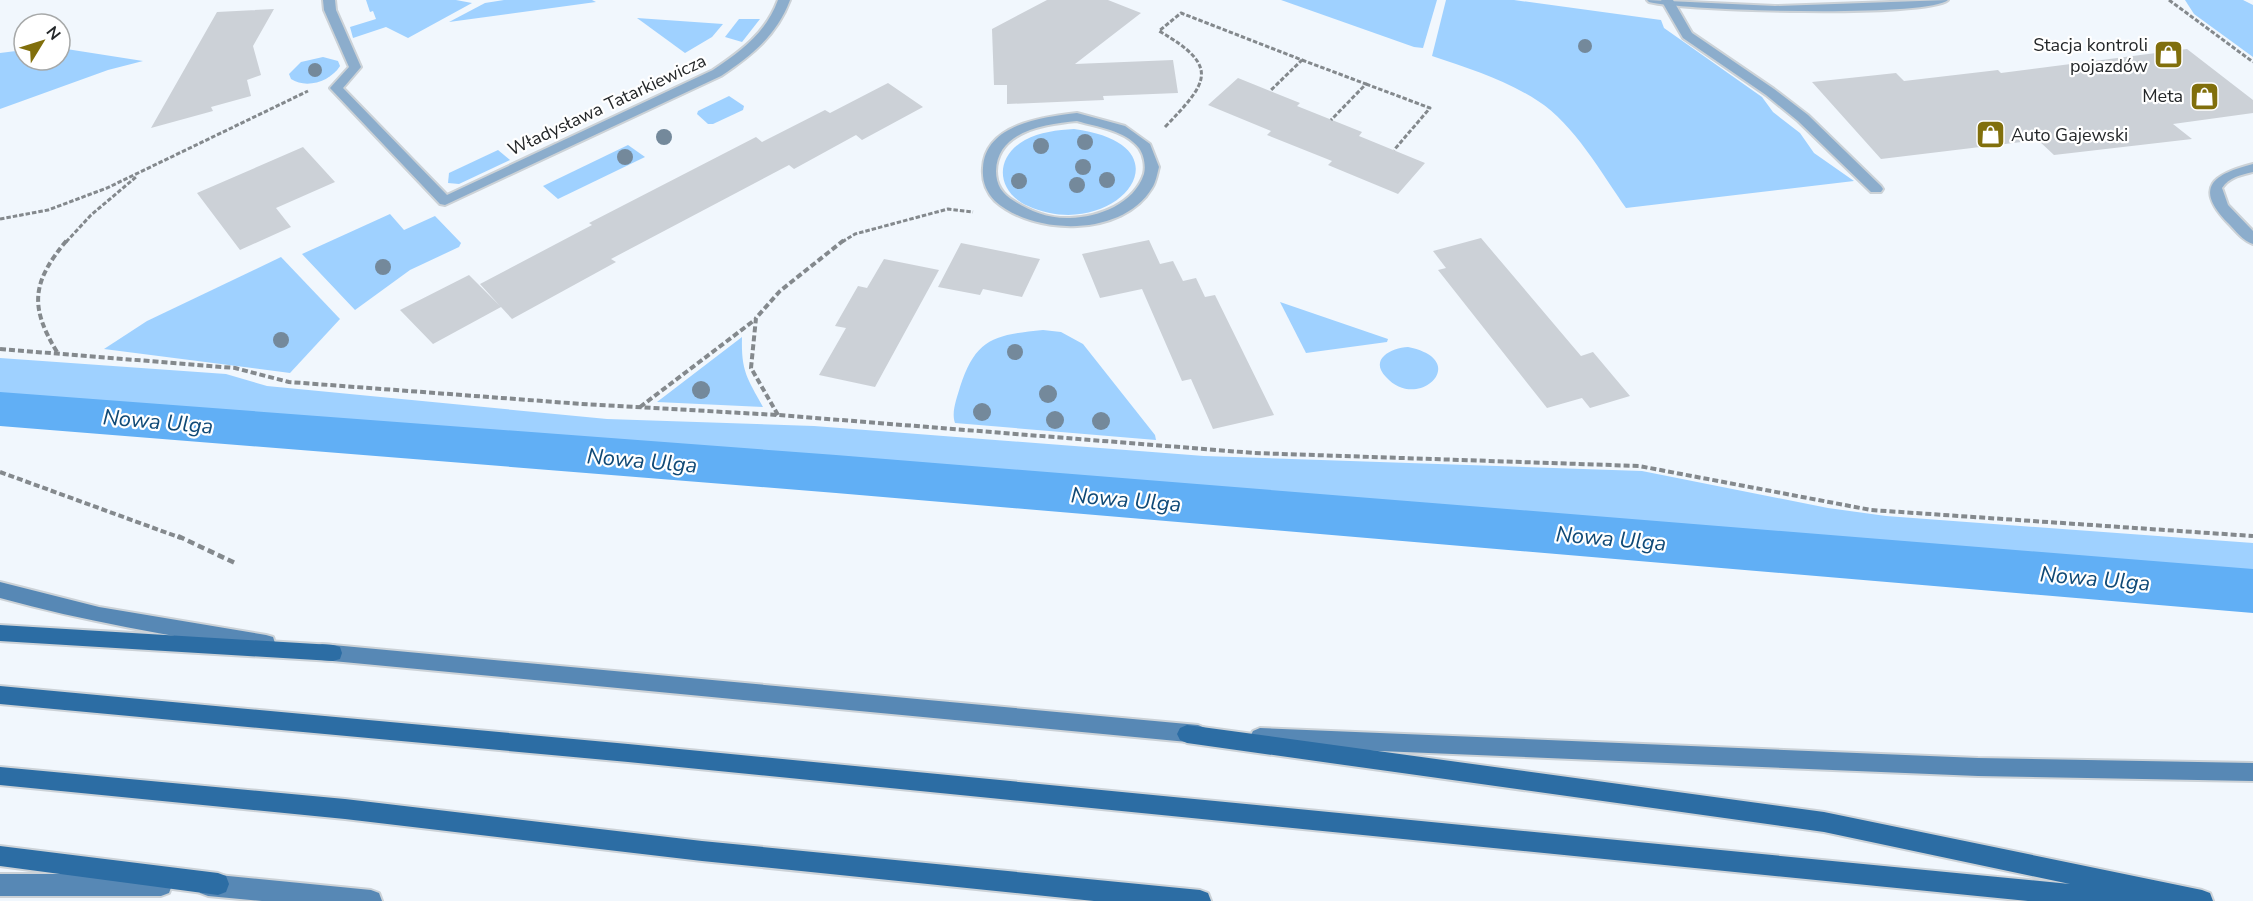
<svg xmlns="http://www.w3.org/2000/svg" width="2253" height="901" viewBox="0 0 2253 901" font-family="'Nunito Sans',sans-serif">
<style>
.green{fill:#9fd1ff}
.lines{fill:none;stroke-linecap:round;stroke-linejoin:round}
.canal{fill:#61aff5;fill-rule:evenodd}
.building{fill:#ccd1d7}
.service-casing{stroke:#ccd2d7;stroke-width:4}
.minor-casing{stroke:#ccd2d7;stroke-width:4}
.tertiary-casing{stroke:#ccd2d7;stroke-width:4}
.secondary-casing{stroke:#ccd2d7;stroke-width:4}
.primary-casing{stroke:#ccd2d7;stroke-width:4}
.path-far2{stroke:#84898d;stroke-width:3;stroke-dasharray:4.5 2;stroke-linecap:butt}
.path-far1{stroke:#84898d;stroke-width:4;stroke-dasharray:6 3;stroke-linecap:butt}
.path{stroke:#84898d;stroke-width:4.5;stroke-dasharray:7 4;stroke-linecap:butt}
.service{fill:#8cadcc;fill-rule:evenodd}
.minor{fill:#8cadcc;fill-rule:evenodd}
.tertiary{fill:#8cadcc;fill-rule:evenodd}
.secondary{fill:#5788b5;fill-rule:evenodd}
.primary{fill:#2c6da4;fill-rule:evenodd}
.tree{fill:#74899b}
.labels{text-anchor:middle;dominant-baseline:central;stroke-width:4.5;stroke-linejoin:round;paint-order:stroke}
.far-poi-label{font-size:18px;fill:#242729;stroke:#fff;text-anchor:end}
.far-street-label{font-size:18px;fill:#242729;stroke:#fff}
.water-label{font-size:22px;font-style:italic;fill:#104a77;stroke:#fff}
</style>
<rect width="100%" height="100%" fill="#f1f7fd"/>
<!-- green -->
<g class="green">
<path d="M366 0H456L472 3 408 38 386 27 353 38 350 27 376 19 373 11 370 12Z"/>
<path d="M504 0H592L596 2 449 22 485 3Z"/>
<path d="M1281 0H1437L1423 48 1414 47Z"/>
<path d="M1446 0H1514L1661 20 1664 28 1762 97 1773 112 1800 133 1814 153 1854 181 1626 208C1602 174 1574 124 1538 101 1506 80 1468 68 1432 56Z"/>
<path d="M2185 0H2243L2253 5V57L2194 14Z"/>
<path d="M637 18 723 24 712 37 685 53Z"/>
<path d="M739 19H760L742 42 725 37Z"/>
<path d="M60 48 143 61 108 70 0 109V53L24 50V60H60Z"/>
<path d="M323 57 338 61 340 66C330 82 306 89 291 79L289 74 301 62Z"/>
<path d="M729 96 744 106 743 110 713 124H708L697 114 698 111Z"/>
<path d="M1074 129C1196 145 1114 245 1028 206 996 192 994 157 1025 140 1040 132 1057 130 1074 129Z"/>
<path d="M628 145 645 157 558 199 543 186Z"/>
<path d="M498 150 510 160 459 184 448 183 449 173Z"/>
<path d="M390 214 404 230 435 216 461 243 459 247 410 270 355 310 302 254Z"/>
<path d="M281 257 340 319 290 373 104 349 147 321Z"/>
<path d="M1280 302 1388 339 1387 342 1306 353Z"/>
<path d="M1043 330 1061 332 1083 344 1155 435 1156 440 955 423C951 412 957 398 960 387 976 338 994 335 1043 330Z"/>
<path d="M742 337C741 371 747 378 763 407L657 402Z"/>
<path d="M1408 347C1473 360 1418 413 1386 377 1369 359 1391 348 1408 347Z"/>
<path d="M0 358 226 374 267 386 607 419 814 426 1204 456 1642 471 1828 508 1886 516 2253 543V581L492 437 53 403 0 397Z"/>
</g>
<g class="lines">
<!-- canal -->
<path class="canal" d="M0 392 836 455 2253 569V613L836 493 0 426Z"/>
</g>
<!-- building -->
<g class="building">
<path d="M1047 0H1108L1141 13 1075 64 1173 60 1178 93 1103 96 1104 100 1007 104V85H994L992 29Z"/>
<path d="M274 9 253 46 261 75 247 80 251 96 211 107 213 111 151 128 217 12Z"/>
<path d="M2187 49 2253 100V113L2173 124 2192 139 2054 155 2038 140 1881 159 1812 82 1896 73 1904 81 1998 70 2001 73Z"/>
<path d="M1238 78 1300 103 1297 106 1362 132 1359 136 1425 163 1398 194 1328 165 1332 161 1267 135 1271 131 1208 105Z"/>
<path d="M888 83 923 107 862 140 856 135 794 169 789 165 611 259 616 262 512 319 501 307 433 344 400 310 469 275 500 306 480 284 592 225 589 223 756 137 762 142 825 110 830 113Z"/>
<path d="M303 147 335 182 276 208 291 227 240 250 197 193Z"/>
<path d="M1481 238 1581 356 1593 352 1630 396 1590 408 1582 398 1547 408 1438 270 1446 268 1433 251Z"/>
<path d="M1149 240 1160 264 1173 261 1183 281 1196 278 1205 297 1215 295 1274 415 1213 429 1191 379 1182 381 1142 289 1100 298 1082 254Z"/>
<path d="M961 243 1040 259 1022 297 983 289 980 295 938 287Z"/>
<path d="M884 259 939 270 875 387 819 375 846 328 835 326 858 286 867 288Z"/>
</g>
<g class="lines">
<defs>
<g id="service">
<path d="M1661 0H1673L1692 33 1774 89 1808 115 1881 186 1883 189 1881 192H1871L1798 121 1766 95 1683 38Z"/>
<path d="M1077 113 1125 126 1150 144 1159 167C1157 174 1156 182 1152 188 1123 237 1034 236 995 201 986 192 982 181 983 168 985 124 1043 117 1077 113ZM1077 121C1097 127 1125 130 1139 148 1144 155 1146 166 1144 174 1134 204 1099 217 1070 218 1049 219 1030 211 1014 201 1002 194 996 185 996 171 997 131 1045 124 1077 121Z"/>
<path d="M2253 164V172C2241 175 2229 177 2222 188L2228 205 2253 231V244C2243 241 2235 230 2228 223 2193 187 2214 174 2253 164Z"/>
</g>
<path id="minor" d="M323 0H335L336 10 361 67 343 88 447 195 713 70C741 51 766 33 778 0H790C777 35 752 55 721 76L445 205 440 204 330 88 349 67 324 10Z"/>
<path id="tertiary" d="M1647 0 1775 6 1948 0C1927 18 1685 11 1649 2Z"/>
<g id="secondary">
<path d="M0 582 99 607 266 635 273 637 275 643 273 649 266 651C176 637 87 622 0 598Z"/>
<path d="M322 644 1198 725 1205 728 1208 734 1205 740 1198 743 322 660 315 658 313 652 315 646Z"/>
<path d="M1260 728 1978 758 2253 763V781L1978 776 1260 746 1253 743 1250 737 1253 731Z"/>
<path d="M0 874H161L169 877 172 885 169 893 161 896H0Z"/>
<path d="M208 874 371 890 379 893 382 901H262L208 896 200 893 197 885 200 877Z"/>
</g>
<g id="primary">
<path d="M0 625 333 645 340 647 342 653 340 659 333 661 0 641Z"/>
<path d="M0 686 628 744 2070 884 1824 832 1187 743 1180 740 1177 734 1180 728 1187 725 1824 812 2202 890 2210 893 2213 901H2028L628 762 0 704Z"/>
<path d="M0 767 345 799 702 841 1200 890 1208 893 1211 901H1094L702 861 345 819 0 785Z"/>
<path d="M0 846 218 873 226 876 229 884 226 892 218 895 0 866Z"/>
</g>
</defs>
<!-- service casing -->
<use href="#service" class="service-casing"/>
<!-- minor casing -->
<use href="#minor" class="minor-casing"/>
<!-- tertiary casing -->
<use href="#tertiary" class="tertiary-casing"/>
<!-- secondary casing -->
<use href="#secondary" class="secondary-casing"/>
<!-- primary casing -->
<use href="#primary" class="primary-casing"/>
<!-- path-far2 -->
<g class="path-far2">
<path d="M2169 0 2253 62"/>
<path d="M1302 60 1366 84 1331 120"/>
<path d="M1366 84 1430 108 1394 150"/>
<path d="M1165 127C1207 83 1222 67 1159 31L1181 13 1302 60 1270 91"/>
<path d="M0 219 48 210 107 188 308 91"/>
<path d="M66 242 91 215 136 177"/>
<path d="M842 242 855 234 948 209 973 212"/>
</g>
<!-- path-far1 -->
<g class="path-far1">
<path d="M0 349 235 368 289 382 582 404 778 415 1254 453 1639 466 1871 510 2253 536"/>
<path d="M57 352C29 306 32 282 67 240"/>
<path d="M640 407 756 319"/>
<path d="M778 415 751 368 756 318 780 291 844 240"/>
<path d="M0 472 181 538"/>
</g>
<!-- path -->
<path class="path" d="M178 536 237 564"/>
<!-- service -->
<use href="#service" class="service"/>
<!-- minor -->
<use href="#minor" class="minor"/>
<!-- tertiary -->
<use href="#tertiary" class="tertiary"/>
<!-- secondary -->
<use href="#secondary" class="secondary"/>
<!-- primary -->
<use href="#primary" class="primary"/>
</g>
<!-- trees -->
<g class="tree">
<circle cx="1585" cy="46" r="7"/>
<circle cx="315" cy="70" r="7"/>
<circle cx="664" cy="137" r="8"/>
<circle cx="1085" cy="142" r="8"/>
<circle cx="1041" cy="146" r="8"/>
<circle cx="625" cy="157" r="8"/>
<circle cx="1083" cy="167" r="8"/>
<circle cx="1107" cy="180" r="8"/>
<circle cx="1019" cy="181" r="8"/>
<circle cx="1077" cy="185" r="8"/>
<circle cx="383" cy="267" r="8"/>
<circle cx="281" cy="340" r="8"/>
<circle cx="1015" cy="352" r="8"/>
<circle cx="701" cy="390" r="9"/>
<circle cx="1048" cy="394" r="9"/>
<circle cx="982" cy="412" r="9"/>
<circle cx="1055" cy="420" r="9"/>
<circle cx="1101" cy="421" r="9"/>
</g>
<!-- icons -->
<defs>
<symbol id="shop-square" viewBox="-11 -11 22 22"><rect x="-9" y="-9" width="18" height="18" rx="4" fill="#816f0c" stroke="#fff"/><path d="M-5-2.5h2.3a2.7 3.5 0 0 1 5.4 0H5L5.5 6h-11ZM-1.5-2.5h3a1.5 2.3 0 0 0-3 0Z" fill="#fff"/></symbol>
</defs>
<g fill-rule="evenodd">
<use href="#shop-square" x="2152" y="38" width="33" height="33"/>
<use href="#shop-square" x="2188" y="80" width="33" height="33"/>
<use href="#shop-square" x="1974" y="118" width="33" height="33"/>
</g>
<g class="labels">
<!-- far-poi labels -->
<g class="far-poi-label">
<text x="2148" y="45">Stacja kontroli<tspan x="2148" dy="21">pojazdów</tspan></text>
<text x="2183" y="96">Meta</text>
<text x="2011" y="135" text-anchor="start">Auto Gajewski</text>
</g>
<!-- far-street labels -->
<g class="far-street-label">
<text transform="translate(607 105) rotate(-25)">Władysława Tatarkiewicza</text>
</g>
<!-- water labels -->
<g class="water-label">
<text transform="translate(158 422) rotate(5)">Nowa Ulga</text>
<text transform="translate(642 461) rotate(5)">Nowa Ulga</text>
<text transform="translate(1126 500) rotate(5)">Nowa Ulga</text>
<text transform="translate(1611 539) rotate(5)">Nowa Ulga</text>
<text transform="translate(2095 579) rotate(5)">Nowa Ulga</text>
</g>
</g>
<!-- north arrow -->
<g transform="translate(42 42) rotate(52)"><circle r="28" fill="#ffffff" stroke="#a7a9a9" stroke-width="1.5"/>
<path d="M0-4.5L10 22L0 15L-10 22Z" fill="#816f0c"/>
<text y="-9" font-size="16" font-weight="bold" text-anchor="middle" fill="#242729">N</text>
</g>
</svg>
